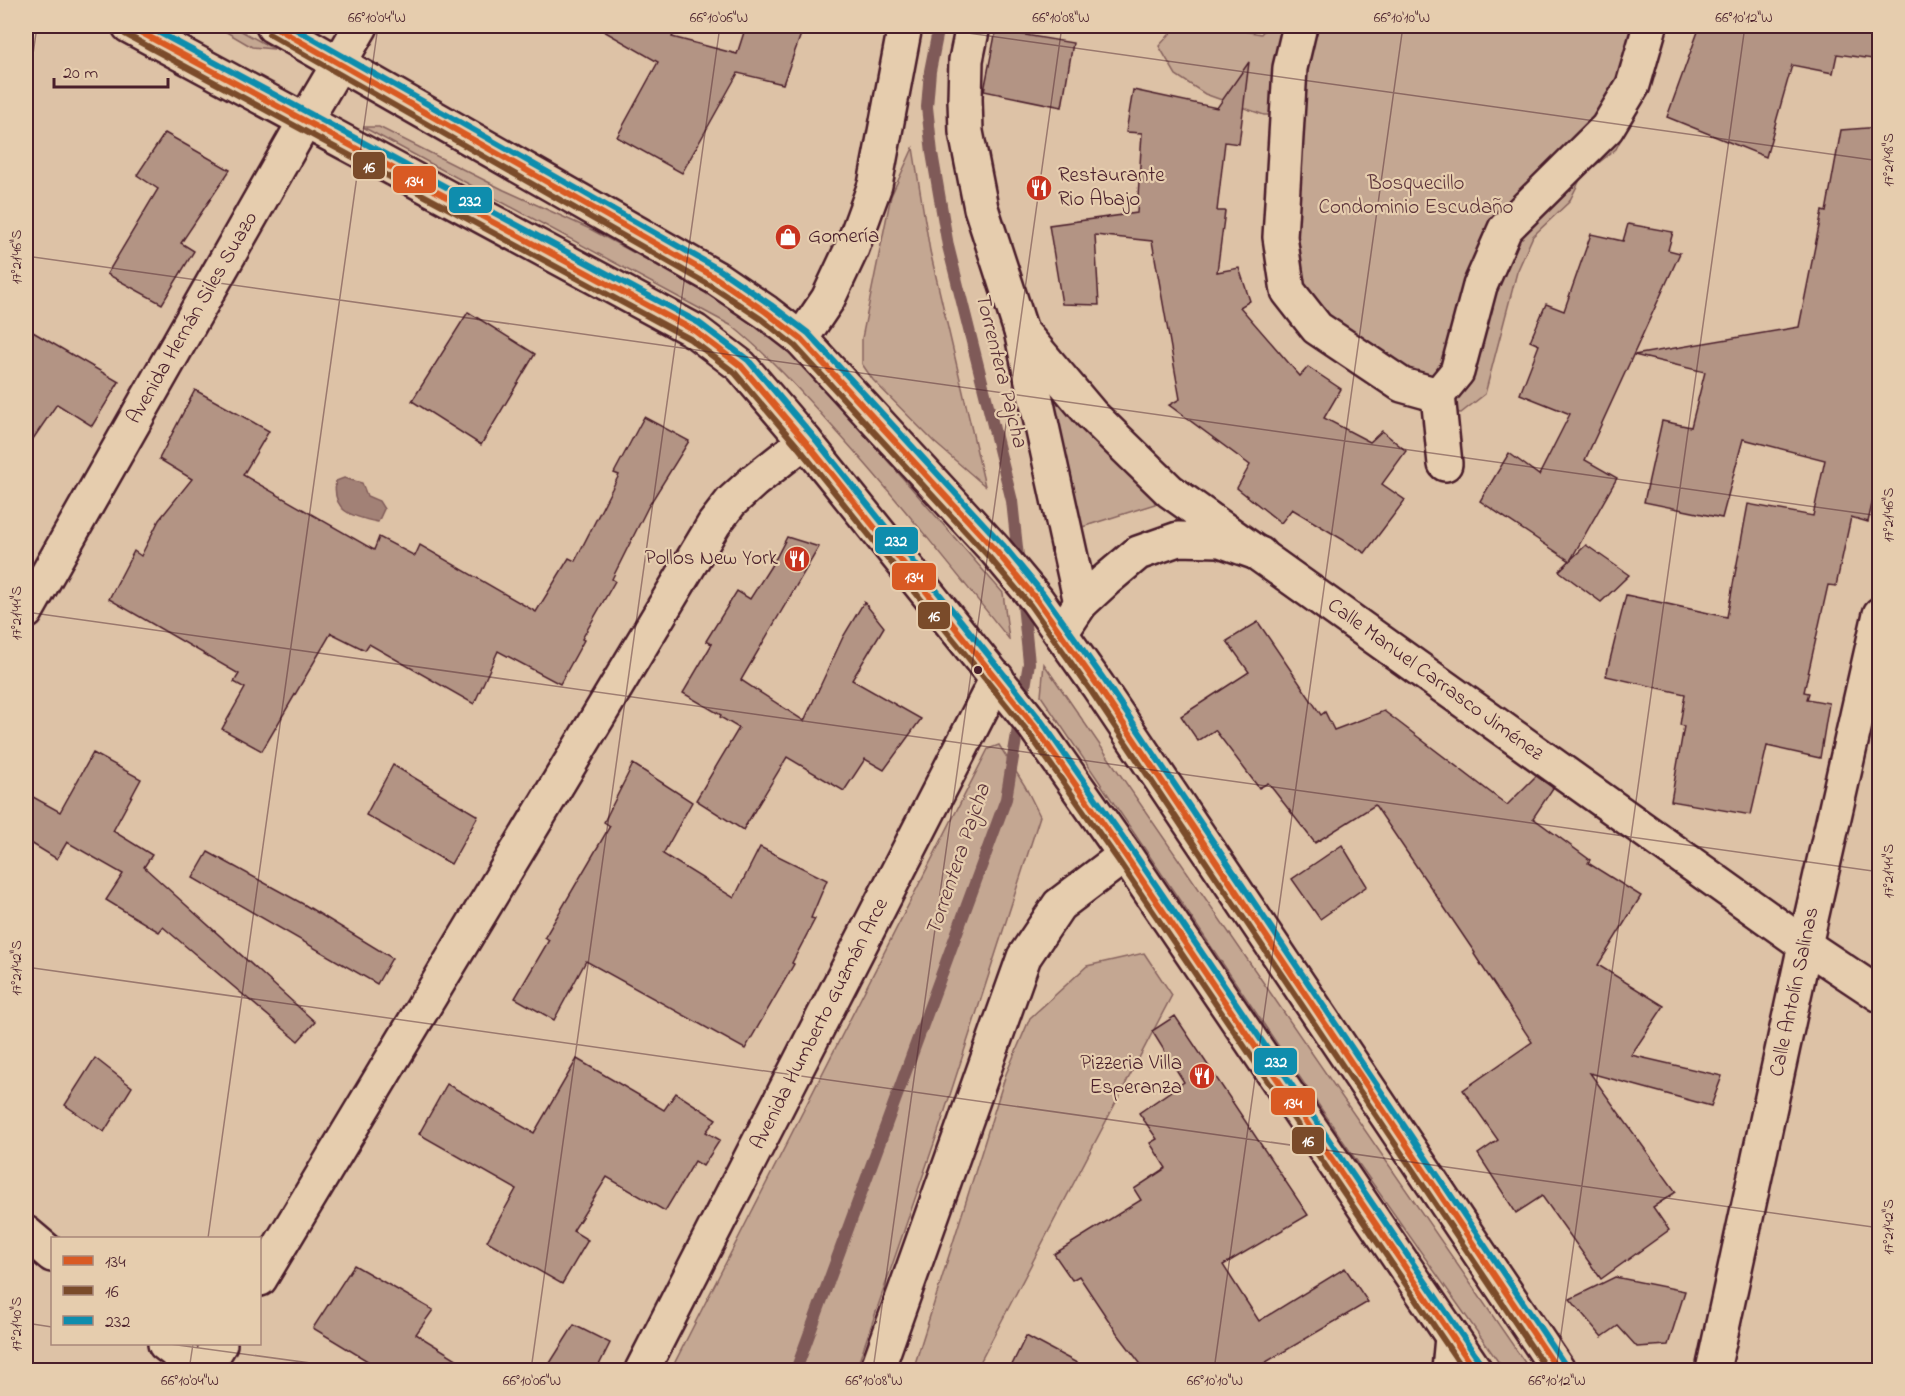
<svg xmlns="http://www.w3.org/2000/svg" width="1905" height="1396" viewBox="0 0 1905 1396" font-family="'Indie Flower',sans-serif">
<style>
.green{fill:#c4a792;stroke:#87635e;stroke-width:1.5}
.water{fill:#a28176;stroke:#7f5a58;stroke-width:1.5}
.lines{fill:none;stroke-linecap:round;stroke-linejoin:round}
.stream{stroke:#7f5a58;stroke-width:12}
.building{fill:#b39484;stroke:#4a1f2b;stroke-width:1.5}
.street-casing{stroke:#4a1f2b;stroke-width:38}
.secondary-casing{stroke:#4a1f2b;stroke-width:38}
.highway-casing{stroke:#4a1f2b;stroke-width:38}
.street{stroke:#e6cdae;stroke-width:33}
.secondary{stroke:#e6cdae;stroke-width:33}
.highway{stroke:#e6cdae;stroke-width:33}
.bus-1-casing{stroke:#e6cdae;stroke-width:10}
.bus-2-casing{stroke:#e6cdae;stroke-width:10}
.bus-3-casing{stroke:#e6cdae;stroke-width:10}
.bus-1{stroke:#d95a23;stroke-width:6}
.bus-2{stroke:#7a4b2a;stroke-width:6}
.bus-3{stroke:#0f8dad;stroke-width:6}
.ticks{fill:none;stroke:#4a1f2b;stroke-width:1.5;stroke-opacity:0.45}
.bus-dot{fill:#4a1f2b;stroke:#e6cdae;stroke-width:2}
.labels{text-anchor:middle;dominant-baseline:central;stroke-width:4.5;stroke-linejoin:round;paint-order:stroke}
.poi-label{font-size:21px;fill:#4a1f2b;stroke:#e6cdae;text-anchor:start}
.park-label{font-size:21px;fill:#5c333a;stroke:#e6cdae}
.street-label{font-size:21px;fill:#4a1f2b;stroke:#e6cdae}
.water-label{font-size:22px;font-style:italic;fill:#5c333a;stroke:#e6cdae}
.line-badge{stroke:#e6cdae;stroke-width:2}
.badge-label{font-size:16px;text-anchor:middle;font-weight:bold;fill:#fff}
.neatline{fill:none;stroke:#4a1f2b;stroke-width:2}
.ticks-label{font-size:15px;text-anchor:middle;fill:#4a1f2b}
</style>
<rect width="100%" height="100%" fill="#ddc2a6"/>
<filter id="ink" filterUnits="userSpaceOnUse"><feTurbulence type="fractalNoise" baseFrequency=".0167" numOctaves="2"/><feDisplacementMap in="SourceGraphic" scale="12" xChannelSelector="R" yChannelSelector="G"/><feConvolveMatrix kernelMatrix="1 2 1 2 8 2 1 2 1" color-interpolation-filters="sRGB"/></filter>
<g filter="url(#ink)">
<!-- green -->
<g class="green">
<path d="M216 26H232L274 49 252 47Z"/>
<path d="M1177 26H1214L1261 34 1268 26H1667L1635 111 1616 149 1582 176 1569 202 1533 236 1517 272 1485 394 1461 413 1426 408 1384 387 1296 285 1290 232 1303 115H1264L1205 94 1176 75 1159 46Z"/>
<path d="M363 127H379L504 190 590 229 675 275 749 318 781 343 824 388 1003 593 1009 639C953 569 898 500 839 434 805 396 772 358 732 326Z"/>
<path d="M913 148 930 251 985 486 934 442 873 380 862 364V338L891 196Z"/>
<path d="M1049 400 1071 410 1152 488 1155 504 1079 528Z"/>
<path d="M1044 664 1530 1370H1504L1354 1157 1041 696Z"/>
<path d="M999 745 1025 786 1040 816 940 1126 856 1370H671L988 749Z"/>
<path d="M1144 953 1172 995 976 1370H913L1006 1074 1030 1018 1087 966Z"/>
</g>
<!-- water -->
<path class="water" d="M344 478 362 483 367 496 379 501 384 509 378 522C353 517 331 512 336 481Z"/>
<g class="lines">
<!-- stream -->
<g class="stream">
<path d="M939 26 930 71 927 107 932 153 948 246 1012 501 1019 566"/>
<path d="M796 1370 1006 799 1029 663 1022 595"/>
</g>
</g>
<!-- building -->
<g class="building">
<path d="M595 26H678L672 37 737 54 746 26H804L783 84 738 73 682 173 617 137 658 62Z"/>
<path d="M1700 26H1880V60L1837 54 1833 73 1792 65 1766 157 1667 117Z"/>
<path d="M996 30 1073 43 1062 107 984 91Z"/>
<path d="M1249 62 1239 144 1225 142 1217 211H1225L1217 272 1239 268 1250 301 1240 307 1300 376 1308 367 1341 389 1324 418 1370 442 1382 431 1406 451 1382 484 1405 500 1365 553 1292 509 1281 523 1237 488 1250 465 1169 405 1180 399 1152 241 1095 235 1099 305 1062 304 1049 225 1137 213 1142 133 1126 132 1133 90 1217 108Z"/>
<path d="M1880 127V468L1868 522 1851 517 1836 586 1828 585 1804 692 1809 693 1807 699 1829 703 1820 758 1767 746 1751 815 1671 801 1684 726 1680 725 1685 694 1606 676 1626 595 1727 617 1748 504 1813 516 1825 460 1743 439 1722 518 1644 502 1662 421 1691 427 1705 372 1634 355 1799 327 1822 211 1826 212 1841 130Z"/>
<path d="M165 133 230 170 181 243 194 251 162 304 107 274 158 189 137 175Z"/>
<path d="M1628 224 1673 232 1668 250 1680 253 1585 460 1617 478 1570 561 1480 501 1509 453 1539 475 1570 414 1520 394 1539 345 1530 341 1546 304 1564 311 1591 234 1623 241Z"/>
<path d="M468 312 535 354 481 445 412 401Z"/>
<path d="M26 328 119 382 92 426 57 404 26 449Z"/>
<path d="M195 390 269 431 243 475 374 550 379 537 415 556 420 545 536 612 569 558 575 561 619 475 614 473 644 417 689 441 648 507 612 579 615 581 582 639 584 640 560 684 498 651 474 704 369 644 365 650 331 633 262 751 222 729 245 688 234 682 239 674 109 599 134 551 141 556 159 520 192 479 159 459Z"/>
<path d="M787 537 819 547 741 680 804 721 843 637 864 602 884 627 852 680 921 719 884 770 865 759 844 791 787 757 743 830 696 800 739 728 720 717 721 715 683 693 712 644 706 641 737 591 750 599 776 558Z"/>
<path d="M1586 545 1629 575 1601 602 1559 571Z"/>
<path d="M1258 622 1321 715 1325 712 1334 730 1384 711 1507 805 1536 776 1553 788 1533 818 1590 860 1588 863 1641 896 1598 965 1664 1006 1631 1055 1722 1076 1711 1106 1590 1073 1676 1192 1653 1207 1669 1230 1601 1279 1542 1196 1516 1213 1478 1154 1498 1140 1463 1090 1532 1042 1474 954 1475 953 1375 805 1315 843 1268 783 1259 788 1215 730 1198 741 1181 716 1249 672 1227 641Z"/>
<path d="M93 753 141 779 113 831 152 855 144 867 315 1022 298 1041 163 927 159 932 106 900 123 874 67 842 57 859 26 840V793L60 812Z"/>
<path d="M633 764 692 802 663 854 734 898 760 847 827 880 811 918 815 919 792 963 794 964 745 1049 586 961 554 1020 515 998 549 940 545 937 610 826 604 822Z"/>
<path d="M393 765 478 816 451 864 366 815Z"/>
<path d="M1342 845 1367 886 1320 919 1292 879Z"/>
<path d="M208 852 305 905 392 958 377 984 193 878Z"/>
<path d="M1175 1016 1308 1215 1223 1265 1259 1321 1345 1268 1368 1302 1251 1371H1146L1117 1333 1079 1276 1072 1280 1054 1254 1141 1200 1134 1189 1166 1168 1150 1143 1157 1139 1139 1113 1184 1082 1152 1031Z"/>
<path d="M95 1058 132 1087 104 1132 65 1105Z"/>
<path d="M577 1059 664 1110 676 1093 716 1119 706 1132 720 1140 703 1166 695 1161 665 1211 607 1177 573 1231 588 1240 562 1284 487 1241 516 1189 419 1134 447 1084 534 1133Z"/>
<path d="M354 1265 433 1310 416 1334 476 1371H384L313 1328Z"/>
<path d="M1615 1277 1685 1291 1668 1345 1637 1347 1618 1326 1602 1337 1570 1299Z"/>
<path d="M574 1325 610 1343 596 1371H545Z"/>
<path d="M1026 1336 1092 1371H1009Z"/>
</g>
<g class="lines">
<defs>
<g id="street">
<path d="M973 26 966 60 965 99 966 132 981 208 1021 331 1081 603"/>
<path d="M1300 26 1290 68 1280 237 1288 291 1317 328 1402 385 1438 395 1457 372 1480 286 1505 229 1607 128 1633 85 1650 26"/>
<path d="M1021 331 1091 414 1170 491 1805 945 1880 995"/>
<path d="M801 339 828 299 852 248 875 185 905 26"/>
<path d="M1438 395 1445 464"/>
<path d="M26 612 305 121"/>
<path d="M26 1233 52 1255"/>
<path d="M260 1279 714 524 731 502 754 481 805 441"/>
<path d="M165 1344 199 1370"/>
<path d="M204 1370 220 1344"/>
<path d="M877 1370 1024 957 1059 905 1125 855"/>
<path d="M1449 1370 1452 1337"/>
<path d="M1713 1370 1805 945 1880 614"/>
</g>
<g id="secondary">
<path d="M305 121 361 26"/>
<path d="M642 1370 997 678"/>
</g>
<g id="highway">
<path d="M129 26 695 331 741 366 805 441 1035 727 1125 855 1475 1370"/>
<path d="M273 26 716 278 766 312 801 339 996 551 1037 600 1098 686 1558 1370"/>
<path d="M1061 633 1081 603 1106 580 1138 553 1178 539 1220 540 1260 554"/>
</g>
</defs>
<!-- street casing -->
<use href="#street" class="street-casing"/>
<!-- secondary casing -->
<use href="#secondary" class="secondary-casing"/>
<!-- highway casing -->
<use href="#highway" class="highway-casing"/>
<!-- street -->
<use href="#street" class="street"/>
<!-- secondary -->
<use href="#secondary" class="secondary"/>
<!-- highway -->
<use href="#highway" class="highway"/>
<defs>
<g id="bus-1">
<path d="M129 26 695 331 741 366 805 441 1035 727 1125 855 1475 1370"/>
<path d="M273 26 716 278 766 312 801 339 996 551 1037 600 1098 686 1558 1370"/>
</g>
<g id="bus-2">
<path d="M125 34 690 339 735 373 798 447 1028 732 1118 860 1464 1370"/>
<path d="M269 34 711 286 761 319 795 346 989 557 1030 605 1091 691 1547 1370"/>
</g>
<g id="bus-3">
<path d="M147 26 699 323 748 360 812 435 1042 722 1132 850 1482 1365"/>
<path d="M290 26 720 270 771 305 808 333 1003 545 1044 595 1105 681 1565 1365"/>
</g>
</defs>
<!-- bus-1 casing -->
<use href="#bus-1" class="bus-1-casing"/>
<!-- bus-2 casing -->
<use href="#bus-2" class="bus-2-casing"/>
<!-- bus-3 casing -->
<use href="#bus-3" class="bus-3-casing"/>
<!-- bus-1 -->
<use href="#bus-1" class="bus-1"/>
<!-- bus-2 -->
<use href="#bus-2" class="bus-2"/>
<!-- bus-3 -->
<use href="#bus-3" class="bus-3"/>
</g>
</g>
<!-- ticks -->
<path class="ticks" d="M918 26 1880 161M26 104 37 26M26 256 1880 516M26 612 1880 872M26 967 1880 1228M208 1238 378 26M26 1323 52 1327M170 1344 362 1370M189 1370 193 1344M531 1370 720 26M873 1370 1062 26M1214 1370 1403 26M1556 1370 1745 26"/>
<!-- icons -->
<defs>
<symbol id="restaurant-disc" viewBox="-11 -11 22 22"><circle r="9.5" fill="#c8321e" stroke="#e6cdae"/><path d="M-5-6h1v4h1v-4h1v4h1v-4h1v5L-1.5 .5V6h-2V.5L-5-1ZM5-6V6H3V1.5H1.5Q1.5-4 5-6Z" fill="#fff"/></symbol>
<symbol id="shop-disc" viewBox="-11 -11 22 22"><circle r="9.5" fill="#c8321e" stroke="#e6cdae"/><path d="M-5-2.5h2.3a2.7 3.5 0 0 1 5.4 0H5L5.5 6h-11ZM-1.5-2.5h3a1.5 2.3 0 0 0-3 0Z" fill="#fff"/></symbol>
</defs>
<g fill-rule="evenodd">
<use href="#restaurant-disc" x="1024" y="173" width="30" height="30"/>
<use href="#shop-disc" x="773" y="222" width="30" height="30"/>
<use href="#restaurant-disc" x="782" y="544" width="30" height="30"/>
<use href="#restaurant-disc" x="1187" y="1061" width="30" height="30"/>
</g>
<!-- markers -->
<circle class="bus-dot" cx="978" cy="670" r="5"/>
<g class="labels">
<!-- poi labels -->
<g class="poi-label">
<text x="1058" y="176">Restaurante<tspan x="1058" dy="24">Rio Abajo</tspan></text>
<text x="808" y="237">Gomería</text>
<text x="778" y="559" text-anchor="end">Pollos New York</text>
<text x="1182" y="1064" text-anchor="end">Pizzeria Villa<tspan x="1182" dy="24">Esperanza</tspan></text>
</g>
<!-- park labels -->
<g class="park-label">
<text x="1416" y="184">Bosquecillo<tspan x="1416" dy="24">Condominio Escudaño</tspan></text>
</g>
<!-- street labels -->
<g class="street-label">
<text transform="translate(193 318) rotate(-60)">Avenida Hernán Siles Suazo</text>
<text transform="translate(1435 680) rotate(36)">Calle Manuel Carrasco Jiménez</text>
<text transform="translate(1795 992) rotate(-78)">Calle Antolín Salinas</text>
<text transform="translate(820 1024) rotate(-63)">Avenida Humberto Guzmán Arce</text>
</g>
<!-- water labels -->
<g class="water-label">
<text transform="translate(1000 370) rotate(76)">Torrentera Pajcha</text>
<text transform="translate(959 860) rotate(-71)">Torrentera Pajcha</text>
</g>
</g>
<g class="line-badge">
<rect x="352" y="151" width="34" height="29" rx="6" fill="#7a4b2a"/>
<rect x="392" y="165" width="45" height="29" rx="6" fill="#d95a23"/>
<rect x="448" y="186" width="45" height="28" rx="6" fill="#0f8dad"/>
<rect x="874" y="526" width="45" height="29" rx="6" fill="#0f8dad"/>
<rect x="891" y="562" width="46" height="29" rx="6" fill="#d95a23"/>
<rect x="917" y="601" width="34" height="29" rx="6" fill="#7a4b2a"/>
<rect x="1253" y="1047" width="45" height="29" rx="6" fill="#0f8dad"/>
<rect x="1270" y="1087" width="46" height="29" rx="6" fill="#d95a23"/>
<rect x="1291" y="1126" width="34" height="29" rx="6" fill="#7a4b2a"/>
</g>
<g class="badge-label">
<text x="369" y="172">16</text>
<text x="414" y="186">134</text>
<text x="470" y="206">232</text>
<text x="896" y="546">232</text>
<text x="914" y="582">134</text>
<text x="934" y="621">16</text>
<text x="1276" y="1067">232</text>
<text x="1293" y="1108">134</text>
<text x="1308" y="1146">16</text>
</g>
<!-- margin -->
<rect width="1905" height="1396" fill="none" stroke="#e6cdae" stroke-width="66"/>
<!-- legend -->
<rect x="51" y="1237" width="210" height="108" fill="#e6cdae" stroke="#a8877a" stroke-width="1.5"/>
<rect x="63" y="1256" width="30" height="9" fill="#d95a23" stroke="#a8877a" stroke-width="1.5"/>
<text x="105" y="1267" font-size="18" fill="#4a1f2b">134</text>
<rect x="63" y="1286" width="30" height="9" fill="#7a4b2a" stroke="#a8877a" stroke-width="1.5"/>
<text x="105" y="1297" font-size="18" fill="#4a1f2b">16</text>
<rect x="63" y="1316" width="30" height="9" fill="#0f8dad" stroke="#a8877a" stroke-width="1.5"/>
<text x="105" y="1327" font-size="18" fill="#4a1f2b">232</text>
<!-- scale -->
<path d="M54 78v9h114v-9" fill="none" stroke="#4a1f2b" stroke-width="3"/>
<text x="63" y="78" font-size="18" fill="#4a1f2b" stroke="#e6cdae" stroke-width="4.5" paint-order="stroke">20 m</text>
<rect x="33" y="33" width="1839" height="1330" class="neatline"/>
<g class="ticks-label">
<text x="377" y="22">66°10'04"W</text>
<text x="719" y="22">66°10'06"W</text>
<text x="1061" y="22">66°10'08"W</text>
<text x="1402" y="22">66°10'10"W</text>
<text x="1744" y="22">66°10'12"W</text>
<text transform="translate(1888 160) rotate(-90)" y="5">17°21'48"S</text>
<text transform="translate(16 257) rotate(-90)" y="5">17°21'46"S</text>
<text transform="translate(1888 515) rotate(-90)" y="5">17°21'46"S</text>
<text transform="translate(16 613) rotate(-90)" y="5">17°21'44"S</text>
<text transform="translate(1888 871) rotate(-90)" y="5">17°21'44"S</text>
<text transform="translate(16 968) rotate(-90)" y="5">17°21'42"S</text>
<text transform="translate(1888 1227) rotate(-90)" y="5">17°21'42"S</text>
<text transform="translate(16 1324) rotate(-90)" y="5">17°21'40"S</text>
<text x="190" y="1385">66°10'04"W</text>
<text x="532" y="1385">66°10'06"W</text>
<text x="874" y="1385">66°10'08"W</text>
<text x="1215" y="1385">66°10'10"W</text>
<text x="1557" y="1385">66°10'12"W</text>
</g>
</svg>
